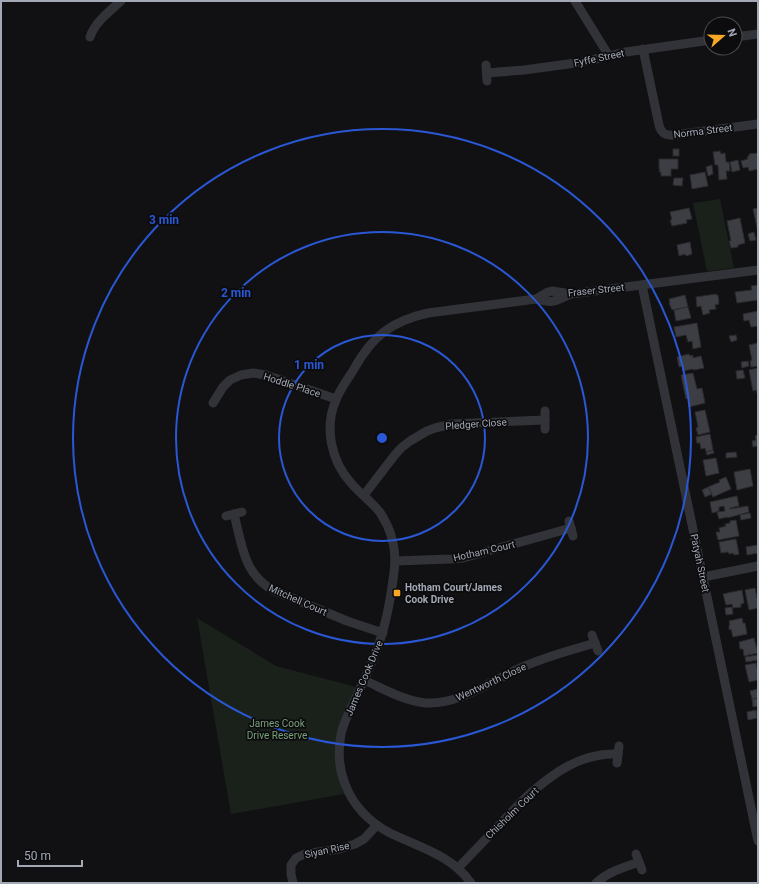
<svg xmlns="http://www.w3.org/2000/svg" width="759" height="884" viewBox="0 0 759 884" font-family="Roboto,sans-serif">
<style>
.green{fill:#19211a}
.building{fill:#3d3e43;stroke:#2b2b2f}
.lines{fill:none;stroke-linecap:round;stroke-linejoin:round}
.street{stroke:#323338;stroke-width:9}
.ring{fill:none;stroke:#2a57d4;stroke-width:2}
.poi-dot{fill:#f8a824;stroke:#0c0c0e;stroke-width:1.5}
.labels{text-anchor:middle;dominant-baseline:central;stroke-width:3.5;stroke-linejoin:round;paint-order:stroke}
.street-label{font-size:10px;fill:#a2a8b4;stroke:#0c0c0e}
.poi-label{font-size:10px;font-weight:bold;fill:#a2a8b4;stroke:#0c0c0e;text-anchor:start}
.park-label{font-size:10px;fill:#78a079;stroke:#0c0c0e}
.centre{fill:#2a57d4;stroke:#0c0c0e;stroke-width:2}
.ring-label{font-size:12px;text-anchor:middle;font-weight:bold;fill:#2a57d4;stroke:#0c0c0e;stroke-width:3.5;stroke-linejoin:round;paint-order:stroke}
</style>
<rect width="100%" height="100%" fill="#111113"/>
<!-- green -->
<g class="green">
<path d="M720 199 734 268 707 271 693 203Z"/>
<path d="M197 618 276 666 356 687 336 737C333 759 336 774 344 794L231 814Z"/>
</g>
<!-- building -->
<g class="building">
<rect x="673" y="149" width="6" height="7"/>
<path d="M720 151 721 154 725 153 726 162H729L730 171H726L727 179 719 180 718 165H715L713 152Z"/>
<path d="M758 153V169L749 171 748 167 743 168 741 161 748 159 747 157 749 156V154Z"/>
<path d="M659 159H678V169H671V176H661V172H659L660 169H659Z"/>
<path d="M738 160 740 170 732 172 730 162Z"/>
<path d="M712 165 713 174 708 176 706 167Z"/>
<path d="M705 172 708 186 692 189 690 175Z"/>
<path d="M674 178H683L682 186 673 185Z"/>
<path d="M689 208 692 219 686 220 687 223 672 226 670 220H672L670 212Z"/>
<path d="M758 208V232L753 209Z"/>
<path d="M740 218 745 243 738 245V247L731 248 729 241H731L727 221Z"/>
<path d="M754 232 756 240 750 241 748 234Z"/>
<path d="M690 242 692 254 686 256 685 254 679 256 677 245Z"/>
<path d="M758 285V300L737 303 735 292 752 290 751 286Z"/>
<path d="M716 294V295H718L719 303H718L719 304 715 305 716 309 709 310 710 313 703 315 701 306 697 307 696 297Z"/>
<path d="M685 295 688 307 672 310 669 303H670L669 299Z"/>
<path d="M688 307 691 318 676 321 674 310Z"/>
<path d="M758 311V326L751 327 749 320 744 321 743 314Z"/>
<path d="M697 323 701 347 693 349 692 341 688 342 686 335 676 337 674 327Z"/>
<path d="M736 335 737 340 731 342 729 336Z"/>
<path d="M758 343V366L751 367 750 361 752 360 749 345Z"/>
<path d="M689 354 690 356 693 355V358L701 356 704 368 694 370 693 369 683 371 682 366 679 367 677 357Z"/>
<path d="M748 361 749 366 742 368 741 362Z"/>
<path d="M758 368V393H757L756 390 753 391 749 370Z"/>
<path d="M743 370 745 378 737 379 736 371Z"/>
<path d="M693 373 697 389 702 388 705 403 689 407 688 398 686 399 681 375Z"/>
<path d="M705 410 710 432 698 435 696 428 698 427 695 412Z"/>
<path d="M710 434 713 450 706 452 705 448 701 449 700 443H697L696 437Z"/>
<path d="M758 435V446L753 447 752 441 756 440 755 436Z"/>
<path d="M713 450 714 453 707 455 706 452Z"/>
<path d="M736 452 737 457 726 458V453Z"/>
<path d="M716 458 719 473 706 476 703 460Z"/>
<path d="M750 469 753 486 737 490 734 472Z"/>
<path d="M726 477 731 489 713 497 708 487 720 482 719 480Z"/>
<path d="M708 487 712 494 705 497 702 490Z"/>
<path d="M737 496 739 506 730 508V509L748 506 749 512 727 518V517L719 519 717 512 725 511 724 506 719 507V511L712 513 710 502Z"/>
<path d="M750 513 751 518 741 520 740 515Z"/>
<path d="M736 520 739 536 718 540 716 532H720L719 528 726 526 725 524 730 523V521Z"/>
<path d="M736 539 739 554 734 555 733 553 729 554 728 552 721 553 719 542Z"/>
<path d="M757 545 758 553 747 555 746 547Z"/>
<path d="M755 588 757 598H758V608L749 610 745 590Z"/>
<path d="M742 590 744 603 741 604V607L733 608 732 604 726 605 723 594Z"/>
<path d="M732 607 733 614 726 615 725 608Z"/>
<path d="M742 618 743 623H745L747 634 733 637 731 629 729 630V625H730L729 621Z"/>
<path d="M754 638 758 653 744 656 743 649H740L739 642Z"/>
<path d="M757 655 758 660 746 662 745 657Z"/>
<path d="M756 663 757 668H758V680L749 682 745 665Z"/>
<path d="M757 689 758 698 752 699 750 691Z"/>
<path d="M758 698V706L753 707 752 699Z"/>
<path d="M756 710 757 718 748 720 747 712Z"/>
</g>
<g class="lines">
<!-- street -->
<g class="street">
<path d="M575 1 609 56"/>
<path d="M90 37C95 22 110 11 121 1"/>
<path d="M735 37 758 34"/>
<path d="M643 49 659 125C661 133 665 136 674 135L758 124"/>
<path d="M486 65 487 81"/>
<path d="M487 73 524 70 583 62 626 52 711 40"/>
<path d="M642 285 758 841"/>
<path d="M536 299C555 304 554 301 571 294"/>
<path d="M213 403 223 387 230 380 241 375 253 373 266 375 336 399"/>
<path d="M545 411V429"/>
<path d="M364 495 394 456 401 448 410 441 427 431 435 428 452 424 545 420"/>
<path d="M234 514C242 545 244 576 275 591L347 621 383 633"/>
<path d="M226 516 242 512"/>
<path d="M569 521 573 536"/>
<path d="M395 561 451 559 463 558 571 528"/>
<path d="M703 577 758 566"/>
<path d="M592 635 598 651"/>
<path d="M364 680C384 689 404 701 426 703 461 705 495 678 525 666 548 656 572 650 595 643"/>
<path d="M617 763 619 746"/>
<path d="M636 854 642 870"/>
<path d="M458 868 525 798C552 774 581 752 618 754"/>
<path d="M293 883 291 874V865L296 858 305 854 339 849 355 844 364 839 377 825"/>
<path d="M471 883C451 855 419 847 390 833 369 822 353 805 345 784 339 769 338 750 341 734 343 724 348 714 353 704 361 686 370 668 377 649 386 625 391 597 394 572 397 552 392 531 381 514 373 502 360 494 351 483 331 461 324 427 336 400 340 389 348 379 354 369 372 336 392 321 428 313L536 299 548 292 552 291 571 294 758 270"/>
<path d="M596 883C608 872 624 867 639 862"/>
</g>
</g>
<!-- distance rings -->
<g class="ring">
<circle cx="382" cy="438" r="103"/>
<circle cx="382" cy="438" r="206"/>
<circle cx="382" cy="438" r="309"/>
</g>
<!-- markers -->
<rect class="poi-dot" x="393" y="589" width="8" height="8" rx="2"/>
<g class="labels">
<!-- street labels -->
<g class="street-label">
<text transform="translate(599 58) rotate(-12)">Fyffe Street</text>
<text transform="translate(703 131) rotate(-7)">Norma Street</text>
<text transform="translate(596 290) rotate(-6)">Fraser Street</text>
<text transform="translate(292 385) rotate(18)">Hoddle Place</text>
<text transform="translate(476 424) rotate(-4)">Pledger Close</text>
<text transform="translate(484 551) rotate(-13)">Hotham Court</text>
<text transform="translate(700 563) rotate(78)">Patyah Street</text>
<text transform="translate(298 600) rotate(24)">Mitchell Court</text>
<text transform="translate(364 678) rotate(-67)">James Cook Drive</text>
<text transform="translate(491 682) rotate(-25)">Wentworth Close</text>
<text transform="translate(512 813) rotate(-44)">Chisholm Court</text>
<text transform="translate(327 850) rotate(-12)">Siyan Rise</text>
</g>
<!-- poi labels -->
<g class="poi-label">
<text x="405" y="587">Hotham Court/James<tspan x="405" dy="12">Cook Drive</tspan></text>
</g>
<!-- park labels -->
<g class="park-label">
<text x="277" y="723">James Cook<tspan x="277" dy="12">Drive Reserve</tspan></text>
</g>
</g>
<circle cx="382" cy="438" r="6" class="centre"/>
<g class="ring-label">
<text x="164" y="224">3 min</text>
<text x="236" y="297">2 min</text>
<text x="309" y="369">1 min</text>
</g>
<!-- border -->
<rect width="759" height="884" fill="none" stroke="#a2a8b4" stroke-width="4"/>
<!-- north arrow -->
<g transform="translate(723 36) rotate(70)"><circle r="19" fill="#0c0c0e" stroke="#484a50"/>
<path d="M0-3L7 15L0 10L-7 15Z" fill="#f8a824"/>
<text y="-6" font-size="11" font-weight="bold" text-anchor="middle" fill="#a2a8b4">N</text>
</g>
<!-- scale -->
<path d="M18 860v6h64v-6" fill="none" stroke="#a2a8b4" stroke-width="2"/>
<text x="24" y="860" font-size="12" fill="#a2a8b4" stroke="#0c0c0e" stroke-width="3" paint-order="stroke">50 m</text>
</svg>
